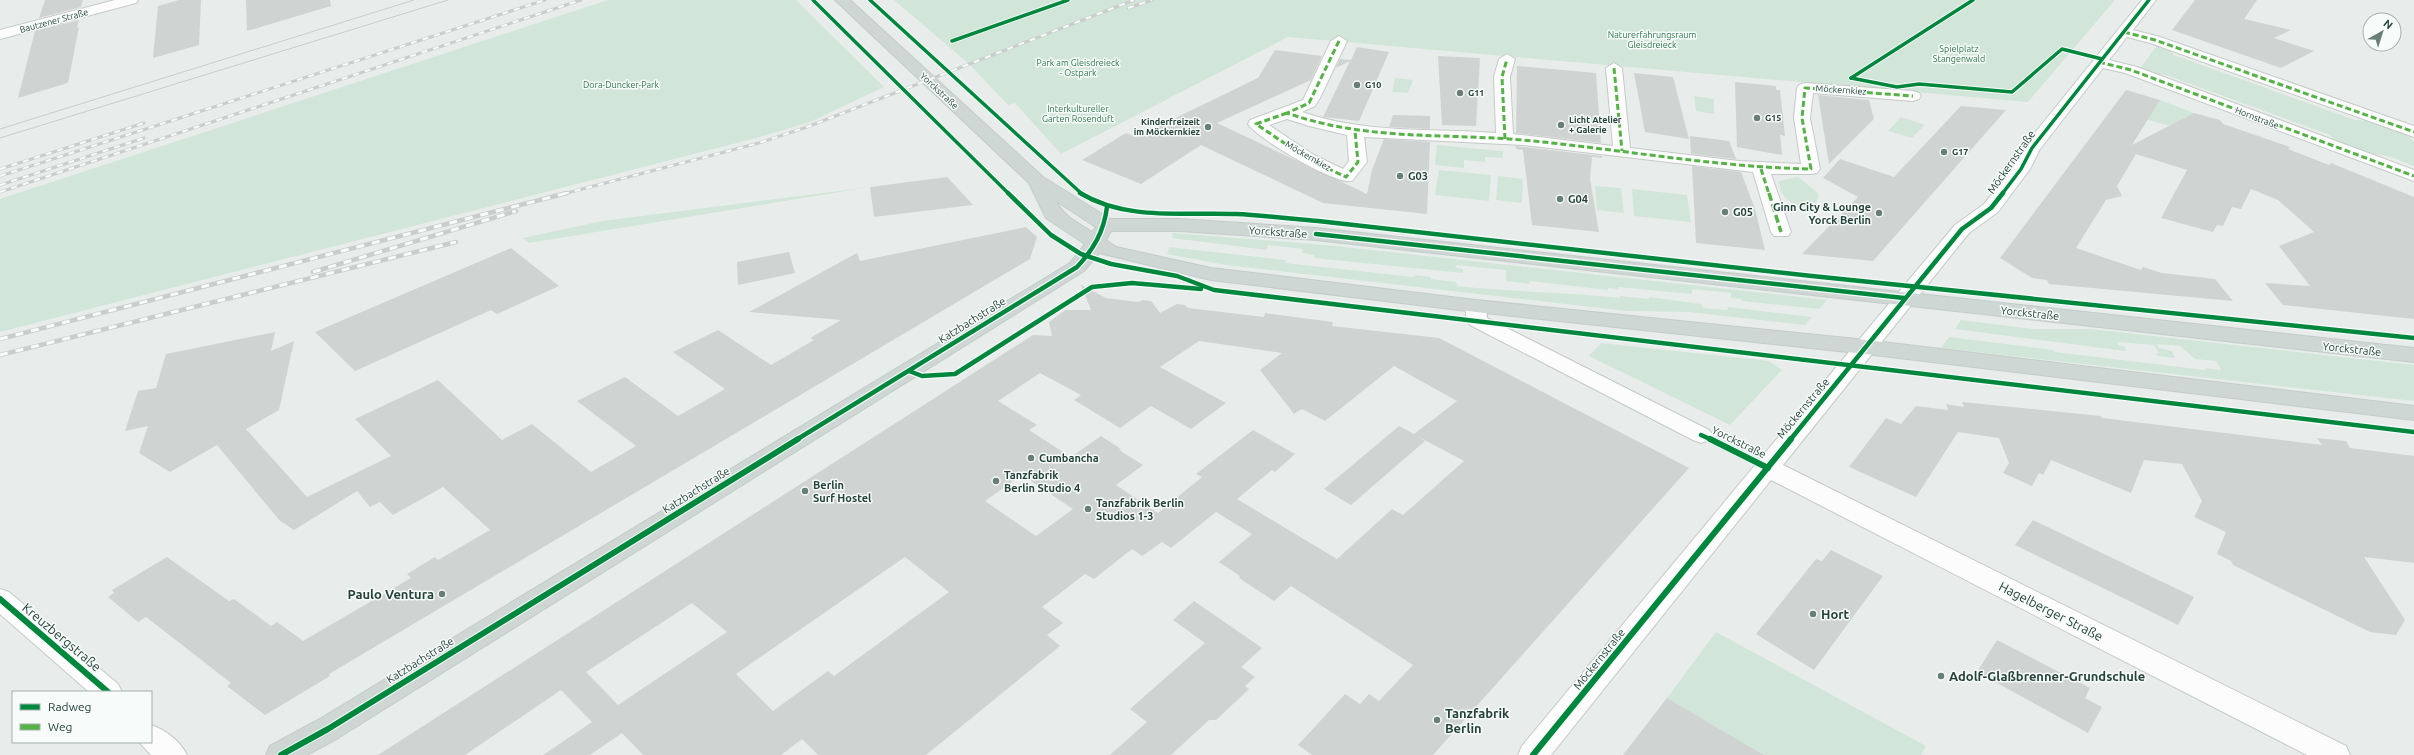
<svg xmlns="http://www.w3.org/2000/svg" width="2414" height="755" viewBox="0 0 2414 755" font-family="Ubuntu,sans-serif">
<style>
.green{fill:#d1e6d8}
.building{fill:#cfd4d2;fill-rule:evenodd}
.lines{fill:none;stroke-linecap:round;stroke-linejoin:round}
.minor-casing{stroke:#c5cac8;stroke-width:2}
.major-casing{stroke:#c3ccc9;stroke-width:2}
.minor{fill:#fcfcfc;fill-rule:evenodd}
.major{fill:#cfd7d5;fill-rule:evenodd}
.tram{stroke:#c9cdcc;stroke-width:1}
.rail-far1-casing{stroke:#c9cdcc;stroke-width:3}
.rail-casing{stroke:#c9cdcc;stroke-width:4.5}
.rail-far1{stroke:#f7fbf9;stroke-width:2;stroke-dasharray:6;stroke-linecap:butt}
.rail{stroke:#f7fbf9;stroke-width:3;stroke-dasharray:8;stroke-linecap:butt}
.quiet-far1{stroke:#55b346;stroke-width:3;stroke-dasharray:6 3;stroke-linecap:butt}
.quiet{stroke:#55b346;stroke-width:3.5;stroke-dasharray:8 3.5;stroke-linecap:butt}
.cycleway-far2-casing{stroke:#f7fbf9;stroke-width:5.5}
.cycleway-far1-casing{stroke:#f7fbf9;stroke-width:7}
.cycleway-casing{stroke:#f7fbf9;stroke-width:8}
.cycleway-far2{stroke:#00873e;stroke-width:3.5}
.cycleway-far1{stroke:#00873e;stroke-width:4.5}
.cycleway{stroke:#00873e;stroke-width:6}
.poi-dot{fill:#697e78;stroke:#f7fbf9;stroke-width:1.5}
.labels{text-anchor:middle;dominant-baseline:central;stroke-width:3;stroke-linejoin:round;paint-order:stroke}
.far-street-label{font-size:9px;fill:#24423a;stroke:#f7fbf9}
.far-park-label{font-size:9px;fill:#2d7a4b;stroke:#f7fbf9}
.far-poi-label{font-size:9px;font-weight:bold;fill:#24423a;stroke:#f7fbf9;text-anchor:start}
.street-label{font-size:11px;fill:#24423a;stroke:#f7fbf9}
.poi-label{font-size:11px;font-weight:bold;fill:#24423a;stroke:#f7fbf9;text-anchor:start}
.near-poi-label{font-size:13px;font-weight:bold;fill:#24423a;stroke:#f7fbf9;text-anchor:start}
.near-street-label{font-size:13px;fill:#24423a;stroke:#f7fbf9}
</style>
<rect width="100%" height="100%" fill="#e8edeb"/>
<!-- green -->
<g class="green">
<path d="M608 0H796L884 87 810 122 756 138 0 332V199Z"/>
<path d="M894 0H2115L2028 102 1288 37 1061 154 1015 103 1008 105 969 64Z"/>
<path d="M2158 44 2167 47 2174 55 2355 120 2379 122 2401 130 2414 141V166C2405 163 2396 158 2387 156 2363 151 2349 156 2330 135L2166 75 2138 71Z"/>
<path d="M1395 78 1413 80 1408 93 1392 92Z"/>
<path d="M1694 96 1714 99V114L1696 111Z"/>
<path d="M2160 100 2194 113 2184 118 2177 128 2138 117 2156 105Z"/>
<path d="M1901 117 1925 125 1912 138 1888 131Z"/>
<path d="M1437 145 1503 151V158L1485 157V162L1464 160V168L1435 165Z"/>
<path d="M1439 170 1491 175 1489 201 1435 195Z"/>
<path d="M1498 176 1523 179 1522 203 1496 200Z"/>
<path d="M1798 177 1819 194 1814 210C1796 205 1781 203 1779 181Z"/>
<path d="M1595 186 1621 188 1624 213 1597 210Z"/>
<path d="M870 187 529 243 523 238 602 221Z"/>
<path d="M1632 189 1687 195 1691 222 1634 216Z"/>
<path d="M1173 233 1326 245 1827 300 1819 309 1742 301V299L1731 298V293L1692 289V294L1618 287V289L1608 288V290L1530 281 1529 284 1506 281V270L1456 265V268L1463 269V273L1314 258V255L1302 253 1303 249 1268 245 1267 250 1172 238Z"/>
<path d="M1169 247 1286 260 1285 263 1414 277 1415 275 1431 277V279L1456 282 1457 286C1513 292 1563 292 1620 298V296L1649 299V297L1701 304 1703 308 1727 310 1728 307 1812 317 1805 325 1689 312 1627 311 1226 265 1167 254Z"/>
<path d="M1961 320 2033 329H2091L2414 365V401L1941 348 1949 337 2054 350 2055 352 2205 370V368L2221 370 2216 361 2195 359 2180 346 2157 344 2159 348 2172 351 2175 358 2158 356 2155 353H2159L2154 345 2117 342 2119 346H2124L2126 351 1955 329Z"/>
<path d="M1601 343 1769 361 1782 370 1730 425 1589 356Z"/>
<path d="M1716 632 1926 746 1921 755H1764L1667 698Z"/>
</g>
<!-- building -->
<g class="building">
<path d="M45 0H83L81 7 39 18Z"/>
<path d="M179 0H201L199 45 153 58 158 6Z"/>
<path d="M246 0H330L331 6 247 31Z"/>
<path d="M2195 0H2257L2244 19 2291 30 2274 38 2314 51 2281 68 2172 30Z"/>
<path d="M79 20 77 28 79 27 68 83 18 98 35 31Z"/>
<path d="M1357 47 1389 52 1359 121 1323 117 1350 61 1336 68 1340 59 1351 60Z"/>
<path d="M1275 50 1322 56 1311 80 1217 123 1367 194 1372 170 1384 139 1430 142 1427 214 1323 203 1201 145 1141 184 1082 160 1126 133 1136 137 1258 78Z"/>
<path d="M1438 56 1480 58 1476 126 1442 125Z"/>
<path d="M1517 66 1596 73 1601 143 1516 133Z"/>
<path d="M1634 73 1673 77 1689 139 1645 132Z"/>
<path d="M1735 82 1776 86V90H1780L1785 136 1780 135 1782 155 1737 147Z"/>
<path d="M2126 90 2160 100 2132 145 2194 113 2220 120 2223 124 2290 147 2288 149 2329 165 2331 163 2414 197V319L2283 305 2265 283 2310 286 2279 246 2314 232 2278 200 2251 189 2241 209 2232 207 2223 226 2217 225 2213 232 2161 218 2187 170 2136 154 2117 186 2122 196 2106 200 2076 248 2141 270 2143 267 2162 273 2215 279 2233 301 2049 284 2047 280 2032 278 2000 258Z"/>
<path d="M1818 95 1869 100 1874 119 1829 164Z"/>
<path d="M1961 106 2006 110 1873 261 1802 254 1858 197 1823 178 1840 159 1894 177Z"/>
<path d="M1393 115 1430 116V129L1389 127Z"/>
<path d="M1690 136 1729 141 1736 159 1691 154Z"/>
<path d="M1516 146 1602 156V158L1592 157 1590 179 1599 232 1532 225 1523 150 1516 149Z"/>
<path d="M1692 166 1741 172 1755 209 1765 250 1696 243Z"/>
<path d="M947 177 973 205 874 217 870 187Z"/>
<path d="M1026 227 1037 237 1030 259 329 674 330 676 265 715 227 686 231 683 146 617 138 622 108 597 114 593 112 590 167 557 229 601 234 599 271 626 277 622 303 641 411 578 407 574 435 557 438 560 490 530 443 487 393 515 380 502 370 507 357 491 294 530 280 521 217 445 170 472 139 453 148 426 125 431 138 391 156 388 166 354 275 332 271 351 294 341 279 410 246 429 307 497 391 456 355 419 438 380 502 440 532 424 591 472 636 446 577 401 625 377 678 416 725 389 673 352 718 330 771 365 814 340 810 338 841 320 749 312 857 253 860 261Z"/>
<path d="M511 248 559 286 497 314 491 310 355 371 315 332Z"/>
<path d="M789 252 795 273 738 285 737 262Z"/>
<path d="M1081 285 1106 298 1138 302 1143 300 1151 301 1160 313 1177 304 1185 305 1188 308 1264 317 1265 313 1333 322 1332 326 1439 338 1689 468 1433 755H1312L1298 745 1345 694 1360 704 1369 694 1379 701 1413 665 1291 586 1274 601 1239 578 1240 576 1219 562 1252 534 1216 512 1171 548 1162 542 1142 556 1132 549 1094 579 1085 574 1042 607 1063 623 1047 635 1060 646 926 755H818L802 739 781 755H643L622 733 590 755H543L592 722 561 690 465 755H378L1033 335 1052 336 1049 322 1061 313 1066 310H1091ZM1199 341 1282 353 1260 370 1294 414 1302 409 1325 421 1394 366 1457 401 1414 434 1399 426 1324 489 1351 505 1425 441 1417 436 1464 461 1403 515 1392 509 1337 559 1237 499 1272 470 1275 472 1295 454 1253 430 1196 474 1202 477 1158 513 1116 485 1143 465 1119 450 1121 449 1101 436 1071 457 1029 430 1037 425 998 401 1040 373 1081 395 1074 400 1120 428 1151 406 1191 429 1226 403 1160 367ZM1022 475 1073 509 1036 536 985 501ZM905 557 949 592 834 676 828 671 773 711 736 674ZM692 603 727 632 618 705 586 672Z"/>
<path d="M1962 402 2101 416 2102 418 2322 445 2317 438 2346 441 2350 448 2414 456V563L2364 557 2405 620 2396 635 2370 632 2233 565 2231 561 2217 554 2226 532 2194 517 2202 501 2182 464 2144 460 2131 493 2051 460 2043 475 2039 473 2032 486 2003 473 2009 463 1999 438 1958 432 1916 497 1849 467 1886 418 1901 424 1916 406 1948 410 1946 404 1964 407Z"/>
<path d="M2033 520 2194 597 2178 625 2015 545Z"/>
<path d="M1831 550 1883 576 1814 670 1756 634 1816 559 1822 561Z"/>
<path d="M1194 601 1262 648 1241 667 1255 677 1245 686 1249 689 1216 720H1209L1171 755H1110L1147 722 1130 709 1205 643 1173 620Z"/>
<path d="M1997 640 2090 688 2085 698 2102 707 2088 733 1977 672Z"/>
<path d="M1667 698 1764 755H1623Z"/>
</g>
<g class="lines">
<defs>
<g id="minor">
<path d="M115 0H138L136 3 0 39V30Z"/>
<path d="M2142 0H2156L2133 30 2160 37 2414 126V137L2150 43 2127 37 2109 60 2137 67 2414 170V181L2125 73 2103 68 2040 149 2030 169 1998 212 1969 233 1783 465 2346 746 2350 755H2307L1771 480 1551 755H1518L1522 746 1897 294 1955 225 1984 204 2013 168 2026 144Z"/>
<path d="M1339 36 1347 41 1320 98 1315 106 1302 112C1365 134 1431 128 1496 133L1494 77 1499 59 1507 54 1515 59 1510 77 1513 134 1613 146 1606 68 1614 63 1622 68 1630 148 1739 161 1801 164 1794 118 1797 88 1799 85 1805 83 1913 91 1919 93 1921 96 1919 99 1913 101 1813 93 1810 118 1820 169 1817 173 1811 174H1771L1791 232 1788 236H1774L1771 232 1753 172 1523 145 1364 137 1367 162 1352 181C1335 185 1258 139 1248 124L1250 120 1303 100 1331 41ZM1287 119 1309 126 1347 135 1349 161 1343 169 1314 155 1269 125Z"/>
<path d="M1476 300 1483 302 1486 306 1487 318 1709 430 1713 435 1709 440 1701 443 1693 440 1470 325C1465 319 1464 308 1469 302Z"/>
<path d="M0 589 9 592 118 684 122 692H89L0 614Z"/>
<path d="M151 725C166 730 180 741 187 755H151L139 742H151Z"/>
</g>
<path id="major" d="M835 0H850L1043 177 1110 219H1179L1316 228 2414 348V362L1316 240 1179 231H1111L1106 240 1116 247 1211 268 1476 300 1866 340 2414 406V420L1866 354 1476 312 1211 280 1099 253 1084 271 338 738 307 755H266L270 746 318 720 1070 263 1085 244 1046 218 1029 183ZM1056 201 1096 227 1092 232C1078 223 1063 216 1056 201Z"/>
</defs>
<!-- minor casing -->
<use href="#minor" class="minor-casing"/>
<!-- major casing -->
<use href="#major" class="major-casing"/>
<!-- minor -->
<use href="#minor" class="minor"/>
<!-- major -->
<use href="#major" class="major"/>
<!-- tram -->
<g class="tram">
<path d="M0 129 414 0"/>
<path d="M0 138 448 0"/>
</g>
<defs>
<g id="rail-far1">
<path d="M1128 8 1152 0"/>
<path d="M0 169 144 123"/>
<path d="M0 176 545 0"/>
<path d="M0 185 144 138"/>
<path d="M0 192 581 0"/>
<path d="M563 194 759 143 807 127 1134 0"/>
</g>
<g id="rail">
<path d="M313 272 516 211"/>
<path d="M0 339 567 193"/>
<path d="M0 355 456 242"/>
</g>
</defs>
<!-- rail-far1 casing -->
<use href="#rail-far1" class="rail-far1-casing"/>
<!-- rail casing -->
<use href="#rail" class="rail-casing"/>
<!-- rail-far1 -->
<use href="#rail-far1" class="rail-far1"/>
<!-- rail -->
<use href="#rail" class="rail"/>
<!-- quiet-far1 -->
<g class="quiet-far1">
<path d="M2124 32 2155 40 2414 132"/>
<path d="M1339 41 1309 103 1287 113C1367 141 1441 133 1523 140 1619 149 1714 167 1811 169L1802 118 1805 88 1913 96"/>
<path d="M2099 62 2131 70 2414 176"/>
<path d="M1614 68 1622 151"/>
<path d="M1287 113 1256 124 1308 159 1346 177 1358 162 1355 131"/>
<path d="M1505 139 1502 77 1507 59"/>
<path d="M1761 169 1769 194"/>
</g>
<!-- quiet -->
<path class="quiet" d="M1769 193 1781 232"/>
<defs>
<g id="cycleway-far2">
<path d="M813 0 1009 194"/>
<path d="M870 0 1082 194"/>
<path d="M952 41 1068 0"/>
<path d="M1851 78 1897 87 1919 84 2012 92 2062 49 2102 59"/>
<path d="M1851 78 1973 0"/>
<path d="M2002 194 2021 169 2032 148 2149 0"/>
</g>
<g id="cycleway-far1">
<path d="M1008 193 1051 235 1081 254 1111 264 1177 276 1214 290 2414 432"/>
<path d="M1080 193C1126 221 1184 212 1236 214 1263 215 1291 219 1318 221L1812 276 2414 338"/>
<path d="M1316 234 1904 298"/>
<path d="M909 371 922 376 955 374 1092 287 1132 283 1201 289"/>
<path d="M1701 435 1712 440"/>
<path d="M796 440 1077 267C1094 249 1104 231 1107 207"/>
<path d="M1790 440 1962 229 1991 208 2003 193"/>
</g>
<g id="cycleway">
<path d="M1710 439 1768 468"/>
<path d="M0 599 108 692"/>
<path d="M281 755 328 729 798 439"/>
<path d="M1533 755 1791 439"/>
</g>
</defs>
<!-- cycleway-far2 casing -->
<use href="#cycleway-far2" class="cycleway-far2-casing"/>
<!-- cycleway-far1 casing -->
<use href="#cycleway-far1" class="cycleway-far1-casing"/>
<!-- cycleway casing -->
<use href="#cycleway" class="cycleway-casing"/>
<!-- cycleway-far2 -->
<use href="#cycleway-far2" class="cycleway-far2"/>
<!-- cycleway-far1 -->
<use href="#cycleway-far1" class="cycleway-far1"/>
<!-- cycleway -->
<use href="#cycleway" class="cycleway"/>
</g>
<!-- markers -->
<g class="poi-dot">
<circle cx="1357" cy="85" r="4"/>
<circle cx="1460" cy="93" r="4"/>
<circle cx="1757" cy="118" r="4"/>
<circle cx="1561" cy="125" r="4"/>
<circle cx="1208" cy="127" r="4"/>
<circle cx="1944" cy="152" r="4"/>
<circle cx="1400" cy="176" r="4"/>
<circle cx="1560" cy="199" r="4"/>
<circle cx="1725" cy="212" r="4"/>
<circle cx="1879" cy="213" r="4"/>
<circle cx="1031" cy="458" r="4"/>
<circle cx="996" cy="481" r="4"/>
<circle cx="805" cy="491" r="4"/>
<circle cx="1088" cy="509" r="4"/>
<circle cx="442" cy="594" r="4"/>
<circle cx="1813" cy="614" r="4"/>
<circle cx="1941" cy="676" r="4"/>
<circle cx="1437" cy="720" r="4"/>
</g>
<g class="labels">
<!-- far-street labels -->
<g class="far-street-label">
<text transform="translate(54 21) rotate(-15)">Bautzener Straße</text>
<text transform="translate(1841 90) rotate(4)">Möckernkiez</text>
<text transform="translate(939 91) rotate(43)">Yorckstraße</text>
<text transform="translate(2257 118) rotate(21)">Hornstraße</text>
<text transform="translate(1308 156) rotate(30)">Möckernkiez</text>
</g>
<!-- far-park labels -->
<g class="far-park-label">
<text x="1652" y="35">Naturerfahrungsraum<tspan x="1652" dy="10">Gleisdreieck</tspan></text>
<text x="1959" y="49">Spielplatz<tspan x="1959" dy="10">Stangenwald</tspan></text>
<text x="1078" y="63">Park am Gleisdreieck<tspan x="1078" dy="10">- Ostpark</tspan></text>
<text x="621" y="85">Dora-Duncker-Park</text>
<text x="1078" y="109">Interkultureller<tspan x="1078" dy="10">Garten Rosenduft</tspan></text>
</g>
<!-- far-poi labels -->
<g class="far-poi-label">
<text x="1365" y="85">G10</text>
<text x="1468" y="93">G11</text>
<text x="1765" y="118">G15</text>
<text x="1569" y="120">Licht Atelier<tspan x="1569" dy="10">+ Galerie</tspan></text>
<text x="1200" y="122" text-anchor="end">Kinderfreizeit<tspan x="1200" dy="10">im Möckernkiez</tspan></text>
<text x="1952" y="152">G17</text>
</g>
<!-- street labels -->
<g class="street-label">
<text transform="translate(2011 162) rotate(-55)">Möckernstraße</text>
<text transform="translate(1278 232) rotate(4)">Yorckstraße</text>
<text transform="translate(2030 313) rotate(6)">Yorckstraße</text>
<text transform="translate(972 320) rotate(-32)">Katzbachstraße</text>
<text transform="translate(2352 349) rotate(6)">Yorckstraße</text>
<text transform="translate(1803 408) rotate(-50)">Möckernstraße</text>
<text transform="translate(1739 442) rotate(26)">Yorckstraße</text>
<text transform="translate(696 490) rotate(-32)">Katzbachstraße</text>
<text transform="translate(1599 659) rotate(-51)">Möckernstraße</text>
<text transform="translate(420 660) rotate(-32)">Katzbachstraße</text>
</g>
<!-- poi labels -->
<g class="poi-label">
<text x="1408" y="176">G03</text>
<text x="1568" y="199">G04</text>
<text x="1871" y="207" text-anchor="end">Ginn City &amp; Lounge<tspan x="1871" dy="13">Yorck Berlin</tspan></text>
<text x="1733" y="212">G05</text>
<text x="1039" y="458">Cumbancha</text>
<text x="1004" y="475">Tanzfabrik<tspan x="1004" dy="13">Berlin Studio 4</tspan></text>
<text x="813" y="485">Berlin<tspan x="813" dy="13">Surf Hostel</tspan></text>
<text x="1096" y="503">Tanzfabrik Berlin<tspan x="1096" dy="13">Studios 1-3</tspan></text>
</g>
<!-- near-poi labels -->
<g class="near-poi-label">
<text x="434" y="594" text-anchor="end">Paulo Ventura</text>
<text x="1821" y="614">Hort</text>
<text x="1949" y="676">Adolf-Glaßbrenner-Grundschule</text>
<text x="1445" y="713">Tanzfabrik<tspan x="1445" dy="15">Berlin</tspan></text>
</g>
<!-- near-street labels -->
<g class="near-street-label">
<text transform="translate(2051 611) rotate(27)">Hagelberger Straße</text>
<text transform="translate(62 637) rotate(40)">Kreuzbergstraße</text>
</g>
</g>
<!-- legend -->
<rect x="12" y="691" width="140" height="52" fill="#f7fbf9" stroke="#a3b1ad"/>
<rect x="20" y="704" width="20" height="6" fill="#00873e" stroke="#a3b1ad"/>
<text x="48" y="711" font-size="12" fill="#24423a">Radweg</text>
<rect x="20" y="724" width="20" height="6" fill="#55b346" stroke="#a3b1ad"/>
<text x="48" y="731" font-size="12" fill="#24423a">Weg</text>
<!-- north arrow -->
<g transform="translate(2382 32) rotate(39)"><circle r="19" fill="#f7fbf9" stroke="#a3b1ad"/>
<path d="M0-3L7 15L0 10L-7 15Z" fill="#697e78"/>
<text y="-6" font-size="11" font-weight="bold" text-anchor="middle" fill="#24423a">N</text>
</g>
</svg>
